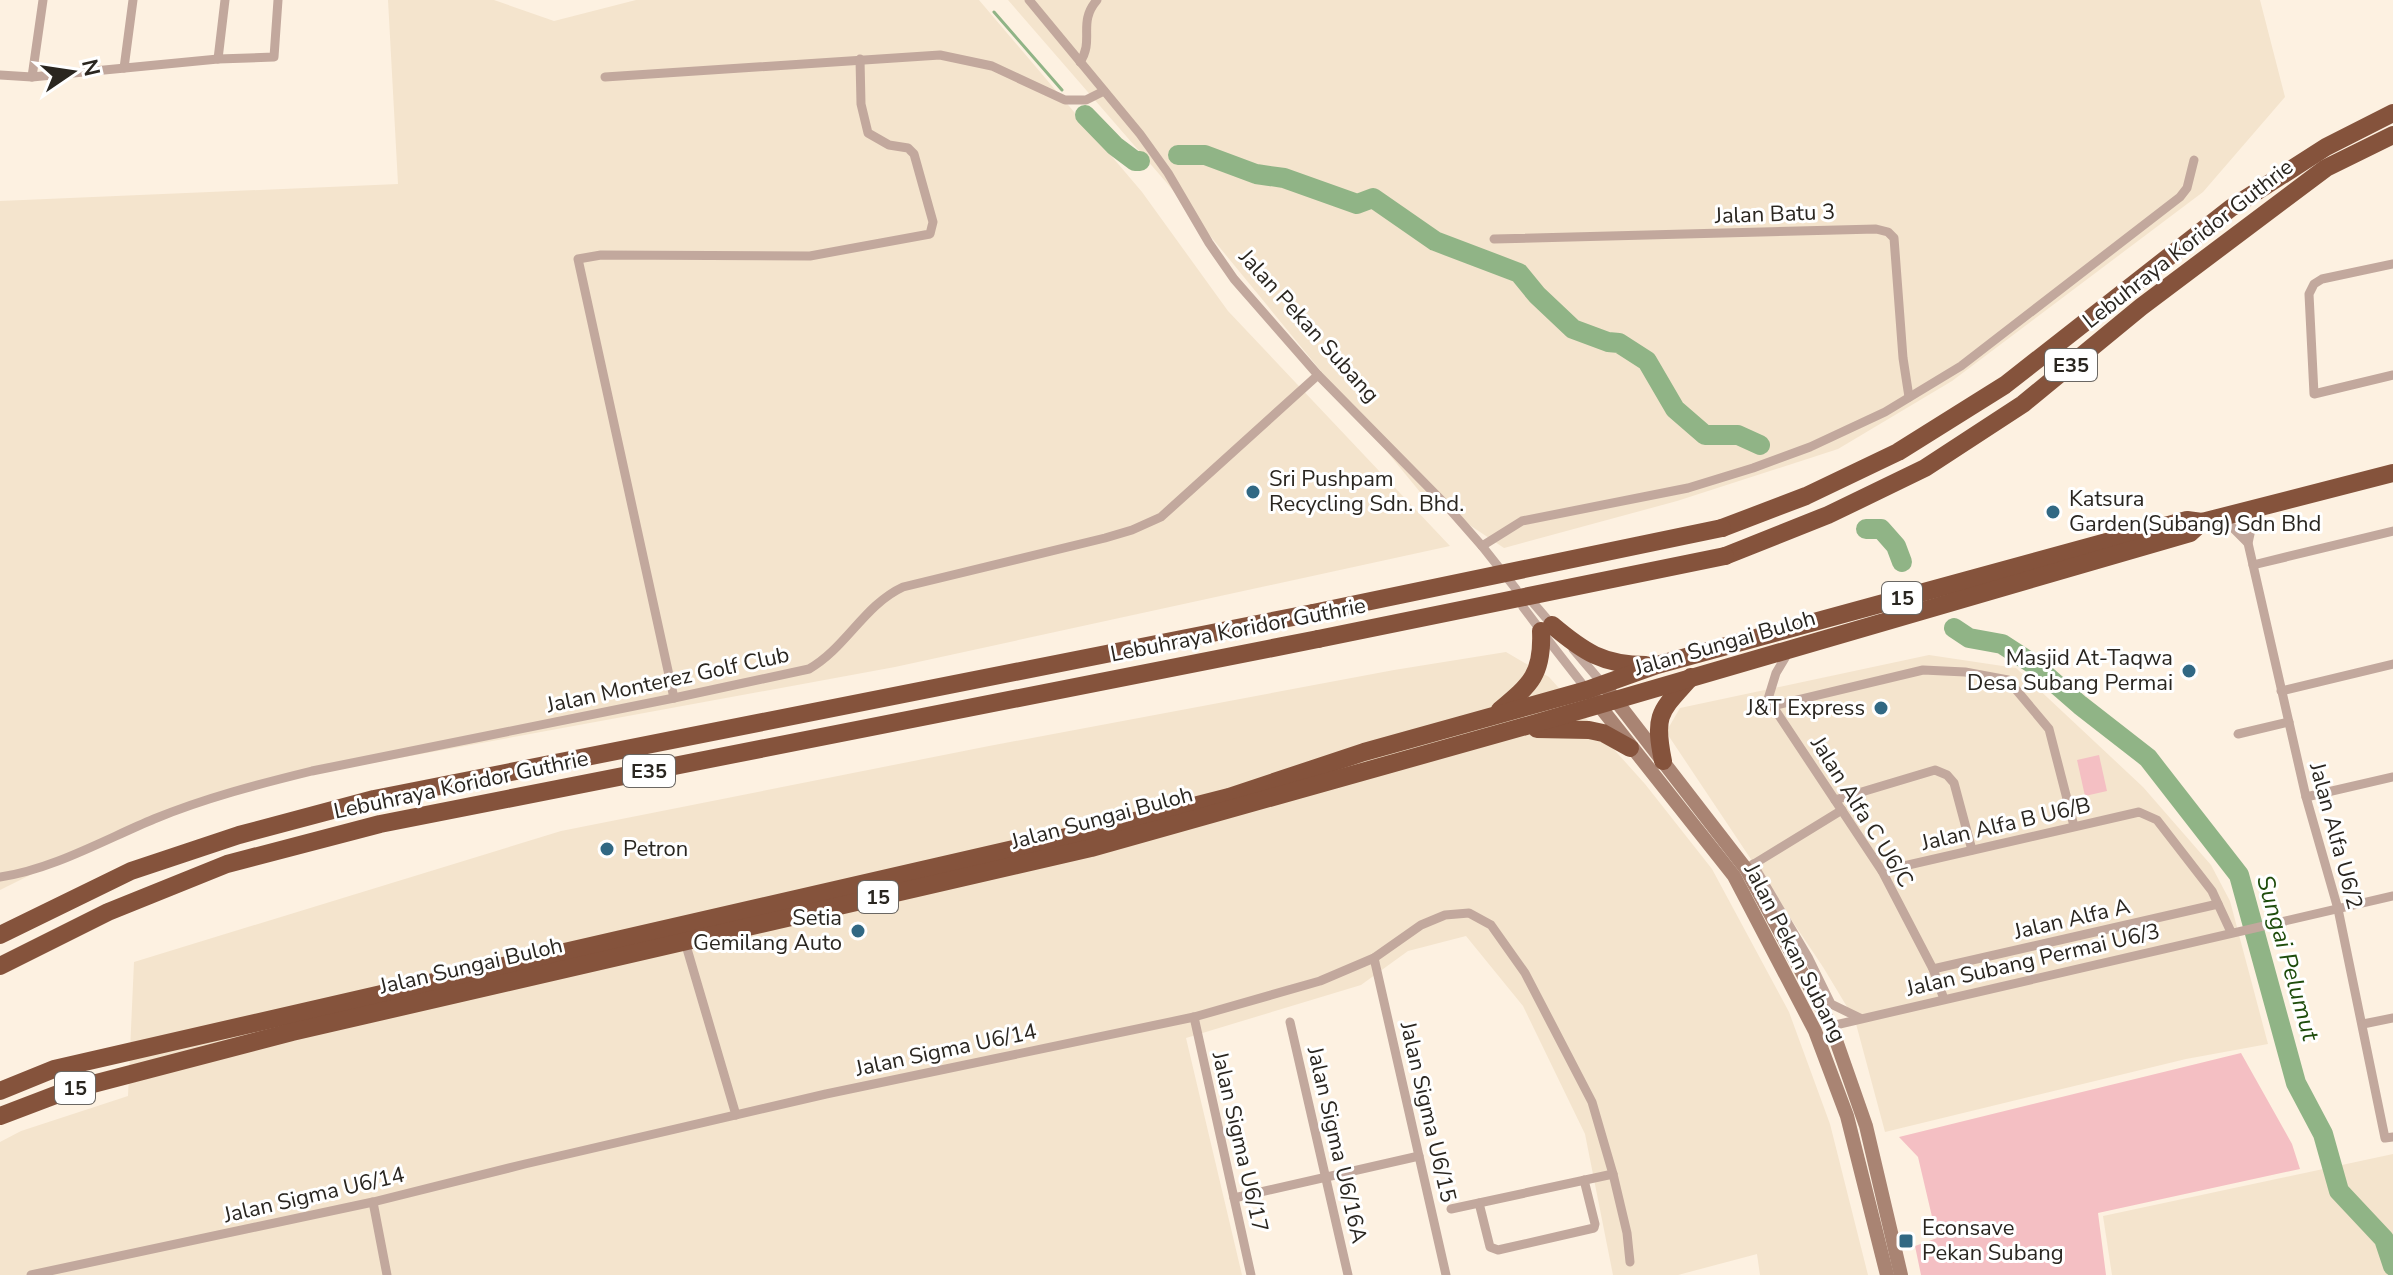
<svg xmlns="http://www.w3.org/2000/svg" width="2393" height="1275" viewBox="0 0 2393 1275" font-family="'Nunito Sans',sans-serif">
<style>
.built{fill:#f4e4cd}
.green{fill:#f4bfc3}
.lines{fill:none;stroke-linecap:round;stroke-linejoin:round}
.stream{stroke:#90b486;stroke-width:3}
.river{stroke:#90b486;stroke-width:20}
.street{stroke:#c2a89d;stroke-width:9}
.secondary{stroke:#a98473;stroke-width:14}
.highway{stroke:#85533c;stroke-width:18}
.highway-bridge{stroke:#85533c;stroke-width:18}
.poi-dot{fill:#316883;stroke:#fff;stroke-width:3}
.labels{text-anchor:middle;dominant-baseline:central;stroke-width:6;stroke-linejoin:round;paint-order:stroke}
.shield{fill:#fff;stroke:#6a6763;stroke-width:2}
.shield-label{font-size:20px;font-weight:bold;fill:#2a2620}
.street-label{font-size:22px;fill:#2a2620;stroke:#fff}
.poi-label{font-size:22px;fill:#2a2620;stroke:#fff;text-anchor:start}
.water-label{font-size:24px;font-style:italic;fill:#1e4c0c;stroke:#fff}
</style>
<rect width="100%" height="100%" fill="#fdf1e1"/>
<!-- built -->
<g class="built">
<path d="M388 0H494L554 21 636 0H979L1142 192 1228 311 1450 546 895 667 285 779 113 834 0 890V201L398 184Z"/>
<path d="M1008 0H2260L2285 97 2203 192 1952 381 1838 449 1677 501 1504 548 1420 492 1166 182Z"/>
<path d="M1506 652 1549 677 1645 784 1712 869 1789 1012 1830 1124 1868 1275H1760L1757 1254 1678 1275H1613L1585 1134 1523 1006 1466 936 1408 951 1361 985 1186 1038 1242 1275H0V1142L21 1131 128 1096 134 962 561 831 989 746 1394 670Z"/>
<path d="M1929 655 2016 668 2143 787 2211 865 2230 901 2268 1044 2186 1059 1885 1132 1855 1020 1823 967 1666 732 1680 708Z"/>
<path d="M2393 1154V1275H2112L2103 1216Z"/>
</g>
<!-- green -->
<g class="green">
<path d="M2099 755 2107 791 2085 796 2077 760Z"/>
<path d="M2241 1053 2292 1144 2300 1169 2098 1213 2106 1275H1921L1915 1246 1937 1238 1918 1157 1899 1137Z"/>
</g>
<g class="lines">
<!-- stream -->
<path class="stream" d="M994 12 1062 90"/>
<!-- river -->
<g class="river">
<path d="M1085 115 1115 146 1135 161H1140"/>
<path d="M1178 155H1205L1256 174 1284 178 1357 204 1373 198 1435 241 1519 273 1537 295 1573 329 1608 342 1619 343 1647 361 1675 409 1705 435H1738L1760 445"/>
<path d="M1866 529H1881L1896 546 1902 562"/>
<path d="M1954 628 1969 638 2002 644 2033 664 2080 705 2148 758 2239 875 2296 1083 2323 1134 2339 1191 2384 1239 2393 1266"/>
</g>
<!-- street -->
<g class="street">
<path d="M1029 0 1140 134 1168 173 1209 243 1234 279 1318 375 1446 505 1482 546 1516 589 1523 607 1541 631 1587 690"/>
<path d="M218 59 225 0"/>
<path d="M1080 62C1095 40 1077 23 1097 0"/>
<path d="M124 68 133 0"/>
<path d="M0 75 32 77 218 59 274 57 278 0"/>
<path d="M32 77 43 0"/>
<path d="M605 77 940 55 992 66 1065 100H1086L1104 91"/>
<path d="M1494 239 1876 229 1888 232 1894 238 1903 358 1909 397"/>
<path d="M2393 264 2322 279 2314 284 2309 294 2314 394 2393 375"/>
<path d="M2261 509 2252 525 2248 543 2306 797 2338 909 2385 1138 2393 1137"/>
<path d="M2215 520 2232 527 2248 543"/>
<path d="M1482 546 1522 521 1688 488 1753 468 1810 447 1885 412 1961 366 2180 197 2187 188 2194 160"/>
<path d="M2253 565 2393 531"/>
<path d="M1529 598 1553 626"/>
<path d="M1573 649 1602 683"/>
<path d="M1788 653 1776 673 1768 699 1882 871 1933 969 1944 999"/>
<path d="M2281 691 2393 664"/>
<path d="M674 698 578 259 601 255 810 256 930 234 933 222 914 154 908 148 889 145 868 133 861 104 860 59"/>
<path d="M1772 706 1923 670 1965 672 2008 680 2049 729 2074 826"/>
<path d="M2238 734 2289 722"/>
<path d="M2306 797 2393 777"/>
<path d="M1835 800 1935 770 1947 775 1954 783 1972 850"/>
<path d="M1753 864 1808 957 1831 1004 1860 1018"/>
<path d="M1749 867 1842 810"/>
<path d="M1882 871 2139 812 2157 820 2212 891 2231 932"/>
<path d="M0 877C51 870 106 839 154 819 205 798 259 784 312 771L674 698 809 669C846 648 864 605 903 587L1105 538 1132 530 1161 517 1318 375"/>
<path d="M685 942 736 1115"/>
<path d="M1374 958 1446 1275"/>
<path d="M1933 969 2218 904"/>
<path d="M1194 1017 1251 1275"/>
<path d="M1290 1022 1348 1275"/>
<path d="M2363 1024 2393 1018"/>
<path d="M1831 1026 2393 896"/>
<path d="M1234 1198 1419 1156"/>
<path d="M373 1202 387 1275"/>
<path d="M1479 1203 1490 1247 1498 1250 1594 1228 1595 1224 1584 1180"/>
<path d="M1451 1209 1613 1174"/>
<path d="M31 1275 373 1202 525 1164 826 1094 1194 1017 1320 981 1374 958 1421 925 1445 915 1469 913 1491 925 1525 973 1592 1102 1613 1174 1627 1233 1630 1262"/>
</g>
<!-- secondary -->
<g class="secondary">
<path d="M1610 693 1746 869 1831 1026 1866 1126 1901 1275"/>
<path d="M1594 699 1734 876 1815 1031 1847 1116 1887 1275"/>
</g>
<!-- highway -->
<g class="highway">
<path d="M1722 528 1806 496 1898 452 2005 385 2231 208 2326 147 2393 113"/>
<path d="M1725 556 1828 515 1925 468 2023 404 2141 307 2326 168 2393 135"/>
<path d="M1552 625C1584 652 1603 665 1646 665"/>
<path d="M1500 710C1531 684 1543 674 1541 631"/>
<path d="M1537 729 1589 730 1603 733 1630 748"/>
<path d="M1663 761C1653 713 1661 711 1691 677"/>
<path d="M0 935 131 871 239 835 374 799 1313 613"/>
<path d="M0 966 108 912 227 864 380 824 1318 639"/>
<path d="M0 1091 54 1069 1127 823 1229 797 1364 752 1587 690 1657 665 2187 520 2202 522 2393 473"/>
<path d="M0 1116 66 1091 292 1032 1091 848 1526 726 2190 533 2202 522"/>
</g>
<!-- highway-bridge -->
<g class="highway-bridge">
<path d="M1313 613 1722 528"/>
<path d="M1318 639 1725 556"/>
</g>
</g>
<!-- markers -->
<g class="poi-dot">
<circle cx="1253" cy="492" r="8"/>
<circle cx="2053" cy="512" r="8"/>
<circle cx="2189" cy="671" r="8"/>
<circle cx="1881" cy="708" r="8"/>
<circle cx="607" cy="849" r="8"/>
<circle cx="858" cy="931" r="8"/>
<rect x="1898" y="1233" width="16" height="16" rx="4"/>
</g>
<g class="labels">
<!-- shield labels -->
<g class="shield">
<rect x="2045" y="349" width="52" height="32" rx="6"/>
<rect x="1882" y="582" width="40" height="32" rx="6"/>
<rect x="623" y="755" width="52" height="32" rx="6"/>
<rect x="858" y="881" width="40" height="32" rx="6"/>
<rect x="55" y="1072" width="40" height="32" rx="6"/>
</g>
<g class="shield-label">
<text x="2071" y="365">E35</text>
<text x="1902" y="598">15</text>
<text x="649" y="771">E35</text>
<text x="878" y="897">15</text>
<text x="75" y="1088">15</text>
</g>
<!-- street labels -->
<g class="street-label">
<text transform="translate(1775 214) rotate(-2)">Jalan Batu 3</text>
<text transform="translate(2188 244) rotate(-38)">Lebuhraya Koridor Guthrie</text>
<text transform="translate(1309 326) rotate(48)">Jalan Pekan Subang</text>
<text transform="translate(1238 630) rotate(-11)">Lebuhraya Koridor Guthrie</text>
<text transform="translate(1725 643) rotate(-16)">Jalan Sungai Buloh</text>
<text transform="translate(668 680) rotate(-12)">Jalan Monterez Golf Club</text>
<text transform="translate(461 785) rotate(-12)">Lebuhraya Koridor Guthrie</text>
<text transform="translate(1862 812) rotate(58)">Jalan Alfa C U6/C</text>
<text transform="translate(1102 818) rotate(-15)">Jalan Sungai Buloh</text>
<text transform="translate(2006 824) rotate(-13)">Jalan Alfa B U6/B</text>
<text transform="translate(2336 836) rotate(75)">Jalan Alfa U6/2</text>
<text transform="translate(2072 919) rotate(-13)">Jalan Alfa A</text>
<text transform="translate(1795 953) rotate(63)">Jalan Pekan Subang</text>
<text transform="translate(2033 960) rotate(-13)">Jalan Subang Permai U6/3</text>
<text transform="translate(471 966) rotate(-13)">Jalan Sungai Buloh</text>
<text transform="translate(946 1050) rotate(-12)">Jalan Sigma U6/14</text>
<text transform="translate(1428 1112) rotate(77)">Jalan Sigma U6/15</text>
<text transform="translate(1240 1142) rotate(77)">Jalan Sigma U6/17</text>
<text transform="translate(1337 1145) rotate(77)">Jalan Sigma U6/16A</text>
<text transform="translate(314 1195) rotate(-13)">Jalan Sigma U6/14</text>
</g>
<!-- poi labels -->
<g class="poi-label">
<text x="1269" y="479">Sri Pushpam<tspan x="1269" dy="25">Recycling Sdn. Bhd.</tspan></text>
<text x="2069" y="499">Katsura<tspan x="2069" dy="25">Garden(Subang) Sdn Bhd</tspan></text>
<text x="2173" y="658" text-anchor="end">Masjid At-Taqwa<tspan x="2173" dy="25">Desa Subang Permai</tspan></text>
<text x="1865" y="708" text-anchor="end">J&amp;T Express</text>
<text x="623" y="849">Petron</text>
<text x="842" y="918" text-anchor="end">Setia<tspan x="842" dy="25">Gemilang Auto</tspan></text>
<text x="1922" y="1228">Econsave<tspan x="1922" dy="25">Pekan Subang</tspan></text>
</g>
<!-- water labels -->
<g class="water-label">
<text transform="translate(2288 958) rotate(74)">Sungai Pelumut</text>
</g>
</g>
<!-- north arrow -->
<g transform="translate(72 72) rotate(77)" stroke="#ffffff" stroke-width="6" paint-order="stroke">
<path d="M0-6L14 30L0 20L-14 30Z" fill="#2a2620"/>
<text y="-12" font-size="22" font-weight="bold" text-anchor="middle" fill="#2a2620">N</text>
</g>
</svg>
